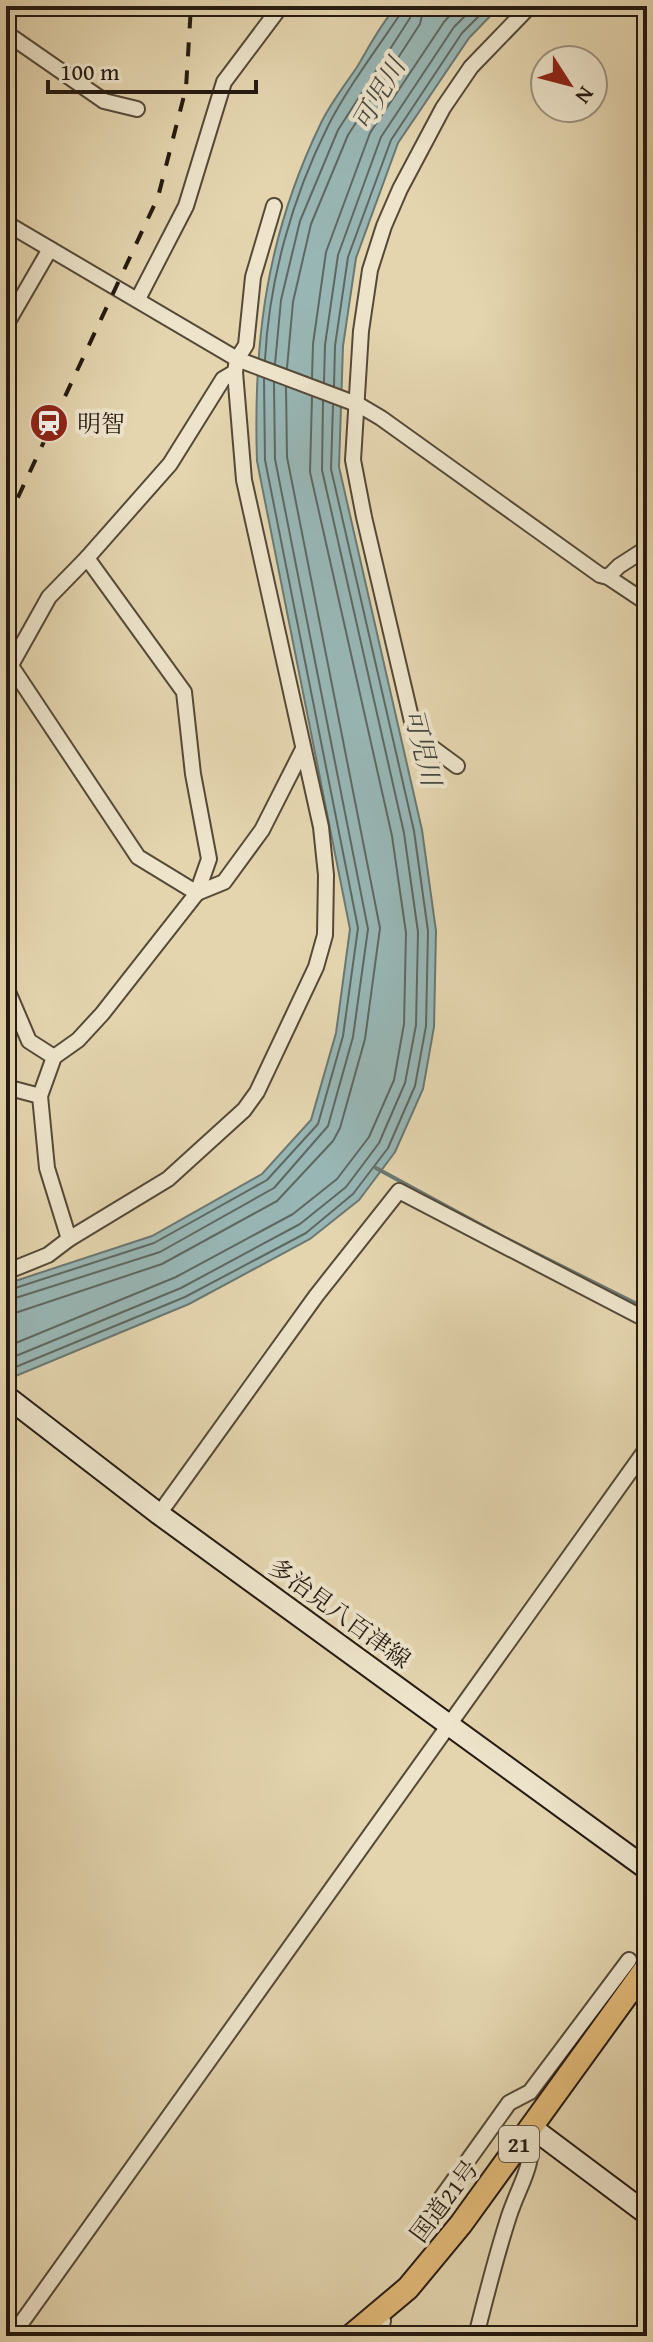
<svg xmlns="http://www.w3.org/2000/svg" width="653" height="2342" viewBox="0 0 653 2342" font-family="'Gentium Book Plus','Noto Serif JP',serif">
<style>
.water{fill:#98b6b4;stroke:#6a7872;stroke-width:2}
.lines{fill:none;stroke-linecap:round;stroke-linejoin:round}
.shore{stroke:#5e6862;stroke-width:2}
.stream{stroke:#6a7872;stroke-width:4}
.minor-casing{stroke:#554938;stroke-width:18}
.secondary-casing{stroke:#251a10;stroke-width:24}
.trunk-casing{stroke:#251a10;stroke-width:26}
.minor{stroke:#ede4cb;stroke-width:14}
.secondary{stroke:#ede4cb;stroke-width:20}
.trunk{stroke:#e2ba78;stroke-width:22}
.rail{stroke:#251a10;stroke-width:4;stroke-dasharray:14 14;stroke-linecap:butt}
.labels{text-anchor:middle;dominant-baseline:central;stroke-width:8;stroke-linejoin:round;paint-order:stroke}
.shield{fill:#ede4cb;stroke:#615748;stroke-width:2}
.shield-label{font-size:22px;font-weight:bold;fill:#251a10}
.poi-label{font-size:24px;fill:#251a10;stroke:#ede4cb;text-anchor:start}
.street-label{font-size:24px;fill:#251a10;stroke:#ede4cb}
.water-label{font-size:26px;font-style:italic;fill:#484941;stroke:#ede4cb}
</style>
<rect width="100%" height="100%" fill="#e4d5af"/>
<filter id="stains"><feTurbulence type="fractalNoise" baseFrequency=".0025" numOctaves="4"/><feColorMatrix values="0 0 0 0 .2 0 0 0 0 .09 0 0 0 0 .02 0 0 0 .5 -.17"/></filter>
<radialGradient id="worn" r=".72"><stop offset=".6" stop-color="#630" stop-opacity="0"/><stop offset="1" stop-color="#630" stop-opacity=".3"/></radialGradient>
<!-- water -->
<path class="water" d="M397 6H500L469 38 398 143 356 258 343 346 339 467 422 830 436 931 434 1027 423 1089 395 1152 359 1200 310 1239 189 1304 6 1380V1284L152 1236 262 1174 311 1120 336 1033 350 929 257 461C253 339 267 234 321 123 330 104 345 85 357 67 369 47 381 23 397 6Z"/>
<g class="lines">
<!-- shore -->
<g class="shore">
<path d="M265 360C269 280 292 198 328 126 346 90 378 47 401 13L402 6"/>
<path d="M275 364 281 300 300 221 338 130 410 18 412 6"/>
<path d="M287 368 293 302 311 224 348 135 420 24 424 6"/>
<path d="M312 378 313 344 326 252 370 133 444 22 458 6"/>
<path d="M324 382 325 345 338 255 381 137 454 27 475 6"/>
<path d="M334 386 335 346 348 257 391 140 462 33 489 6"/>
<path d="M6 1291 154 1243 267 1180 318 1124 343 1036 358 928 265 460 264 379"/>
<path d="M6 1301 160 1252 274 1188 328 1126 353 1037 368 929 275 459 274 383"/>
<path d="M6 1313 18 1312 162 1264 277 1201 333 1141 340 1128 365 1039 380 928 287 457 286 387"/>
<path d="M6 1347 176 1277 293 1214 337 1179 369 1137 394 1080 404 1024 406 933 392 836 310 472 312 397"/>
<path d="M6 1360 181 1288 300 1224 346 1187 379 1143 405 1083 416 1025 418 932 404 833 322 470 323 401"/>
<path d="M6 1371 185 1297 306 1233 353 1194 388 1148 415 1086 426 1026 428 931 414 831 331 469 333 405"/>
</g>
<!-- stream -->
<path class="stream" d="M376 1168 503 1237 647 1309"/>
<defs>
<g id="minor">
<path d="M6 33 104 101 137 109"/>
<path d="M6 223 237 359 359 405 381 418 600 575 608 577 647 603"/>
<path d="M138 299 186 206 224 82 281 6"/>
<path d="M6 325 50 249"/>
<path d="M608 577 619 566 647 548"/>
<path d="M11 666 138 857 197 893 224 882 262 830 302 751"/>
<path d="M7 672 49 597 87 558 170 464 223 379 235 372"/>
<path d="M457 766 419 738 413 726 364 517 353 460 361 331 370 270 384 226 400 189 443 108 471 67 530 6"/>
<path d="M6 987 29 1041 54 1057"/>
<path d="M6 1087 40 1096 54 1057 78 1040 102 1014 197 893 209 859 193 774 184 692 87 558"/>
<path d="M69 1239 168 1179 244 1110 257 1092 316 967 325 935 326 875 321 827 244 480 235 372 237 359 246 345 253 277 274 206"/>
<path d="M6 1272 48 1255 69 1239 47 1168 40 1096"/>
<path d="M159 1514 316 1296 399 1191 647 1320"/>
<path d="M439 2201 509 2103 530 2092 629 1960"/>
<path d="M12 2336 647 1448"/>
<path d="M379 2336 383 2321 380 2312"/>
<path d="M476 2336C486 2296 496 2256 509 2216 521 2180 534 2169 531 2128"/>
</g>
<g id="secondary">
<path d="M6 1396 159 1514 647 1869"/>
<path d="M531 2127 647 2214"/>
</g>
<path id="trunk" d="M351 2336 408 2288 461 2224 647 1967"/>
</defs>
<!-- minor casing -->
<use href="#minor" class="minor-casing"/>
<!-- secondary casing -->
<use href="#secondary" class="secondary-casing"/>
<!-- trunk casing -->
<use href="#trunk" class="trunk-casing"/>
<!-- minor -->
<use href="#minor" class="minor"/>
<!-- secondary -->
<use href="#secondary" class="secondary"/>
<!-- trunk -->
<use href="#trunk" class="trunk"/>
<!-- rail -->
<path class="rail" d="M6 523 158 197 186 88 191 6"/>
</g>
<!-- icons -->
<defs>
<symbol id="station-disc" viewBox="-11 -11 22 22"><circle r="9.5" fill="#8f2418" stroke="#ede4cb"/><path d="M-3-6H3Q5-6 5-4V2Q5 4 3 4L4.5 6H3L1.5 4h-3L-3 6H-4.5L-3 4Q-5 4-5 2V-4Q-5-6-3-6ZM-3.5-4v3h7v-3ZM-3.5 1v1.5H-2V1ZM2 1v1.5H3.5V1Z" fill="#fff"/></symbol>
</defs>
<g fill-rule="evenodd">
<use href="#station-disc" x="27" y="401" width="44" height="44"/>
</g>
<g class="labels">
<!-- shield labels -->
<rect class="shield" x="499" y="2126" width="40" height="36" rx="6"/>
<g class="shield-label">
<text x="519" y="2144">21</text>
</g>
<!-- poi labels -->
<g class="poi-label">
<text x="77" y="423">明智</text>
</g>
<!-- street labels -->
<g class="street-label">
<text transform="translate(340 1613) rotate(36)">多治見八百津線</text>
<text transform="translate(444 2201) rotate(-53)">国道21号</text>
</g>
<!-- water labels -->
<g class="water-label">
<text transform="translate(378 94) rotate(-60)">可児川</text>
<text transform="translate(423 747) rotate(76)">可児川</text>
</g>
</g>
<!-- margin -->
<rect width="653" height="2342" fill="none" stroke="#e4d5af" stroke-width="32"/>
<rect x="8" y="8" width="637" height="2326" fill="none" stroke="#251a10" stroke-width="4"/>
<rect x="16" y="16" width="621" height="2310" fill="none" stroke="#251a10" stroke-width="2"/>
<!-- north arrow -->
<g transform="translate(569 84) rotate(126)"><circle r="38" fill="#ede4cb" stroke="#9d9380" stroke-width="2"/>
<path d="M0-6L14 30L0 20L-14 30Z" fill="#8f2418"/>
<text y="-12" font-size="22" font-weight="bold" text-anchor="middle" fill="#251a10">N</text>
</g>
<!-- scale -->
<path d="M48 80v12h208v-12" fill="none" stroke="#251a10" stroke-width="4"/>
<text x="60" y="80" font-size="24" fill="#251a10" stroke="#ede4cb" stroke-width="6" paint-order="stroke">100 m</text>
<rect width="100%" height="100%" filter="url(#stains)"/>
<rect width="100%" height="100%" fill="url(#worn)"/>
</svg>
